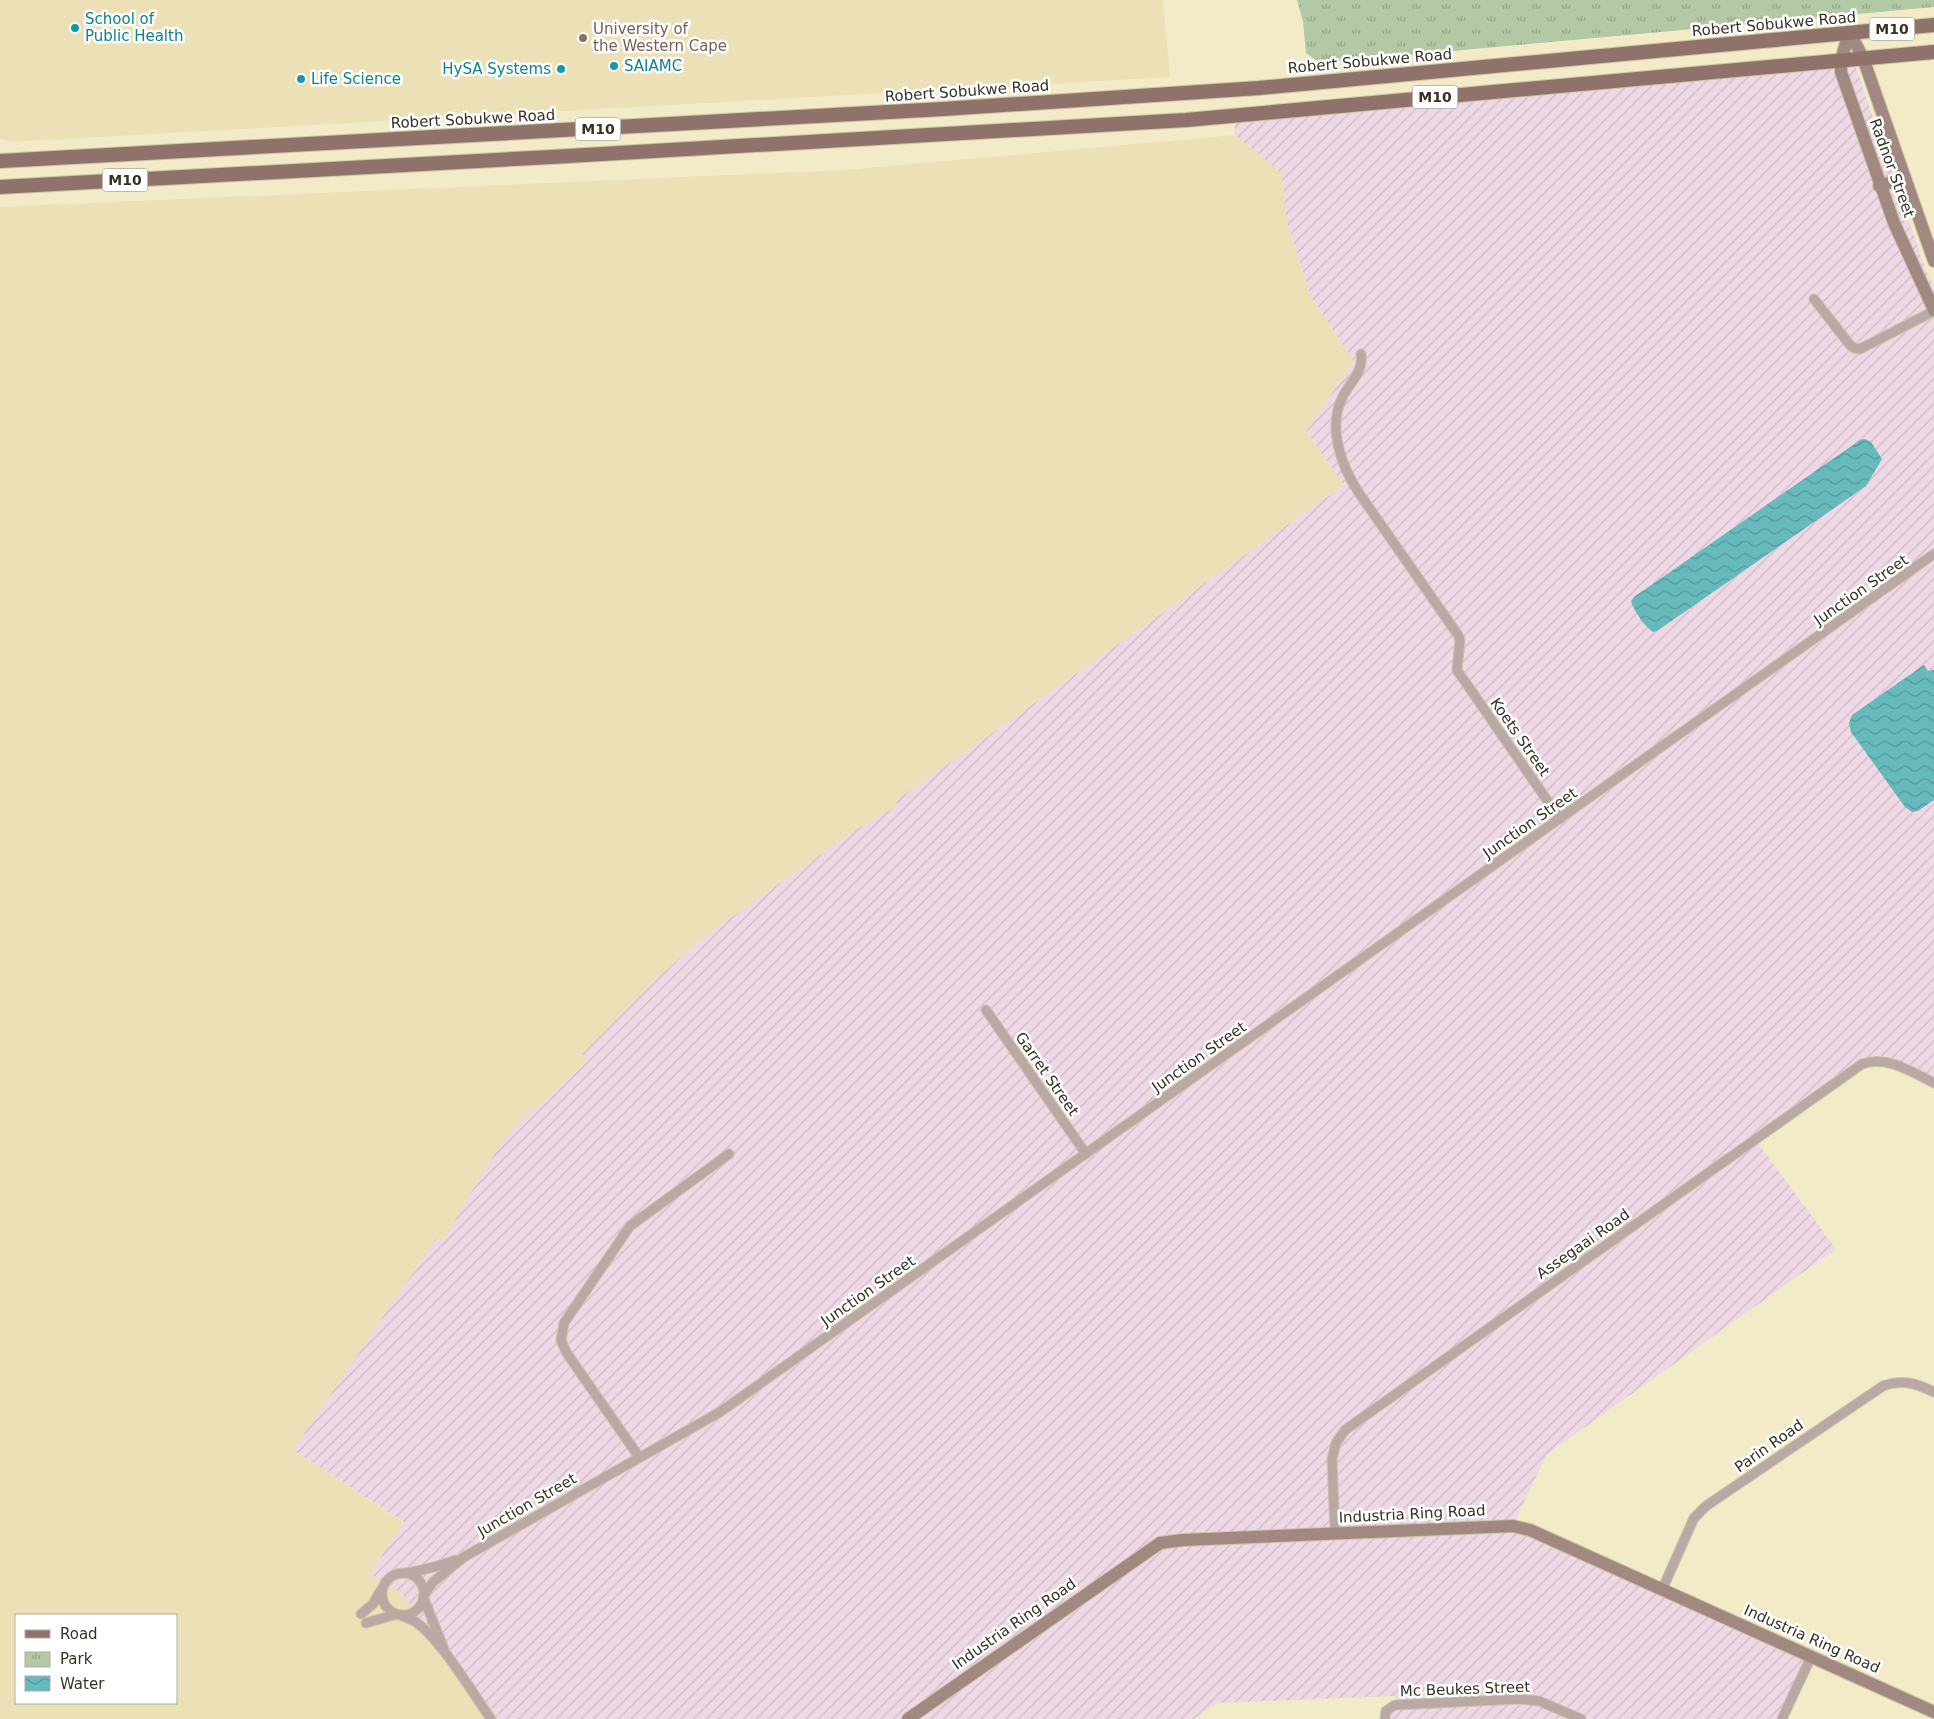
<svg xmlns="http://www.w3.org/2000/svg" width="1934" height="1719" viewBox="0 0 1934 1719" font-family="'DejaVu Sans',sans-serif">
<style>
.built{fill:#ebe0b6;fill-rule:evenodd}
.industrial{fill:url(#industrial-furrows)}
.park{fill:url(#park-tufts)}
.water{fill:url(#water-waves)}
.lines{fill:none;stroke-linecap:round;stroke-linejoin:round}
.street-casing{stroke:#cdc5a6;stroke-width:11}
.secondary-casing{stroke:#cdc5a6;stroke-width:14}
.primary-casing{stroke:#cdc5a6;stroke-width:16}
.street{stroke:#b9a8a3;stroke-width:9}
.secondary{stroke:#a18881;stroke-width:12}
.primary{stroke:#8f7269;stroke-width:14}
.culture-dot{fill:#0f9aa8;stroke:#fff;stroke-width:2}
.education-dot{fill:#8d6e63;stroke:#fff;stroke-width:2}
.labels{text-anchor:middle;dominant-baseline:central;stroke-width:5;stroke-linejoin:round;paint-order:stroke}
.shield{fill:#fff;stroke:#727066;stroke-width:1}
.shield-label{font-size:14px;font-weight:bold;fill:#353224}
.culture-label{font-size:15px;fill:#0d838f;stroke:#fff;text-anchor:start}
.street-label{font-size:15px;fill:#353224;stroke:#fff}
.education-label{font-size:15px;fill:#785e54;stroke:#fff;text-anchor:start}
</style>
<defs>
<pattern id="industrial-furrows" width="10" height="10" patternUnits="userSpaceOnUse" patternTransform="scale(1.25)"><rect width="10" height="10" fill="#efd8e5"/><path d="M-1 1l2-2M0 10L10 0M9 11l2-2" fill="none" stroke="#cebac4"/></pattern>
<pattern id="park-tufts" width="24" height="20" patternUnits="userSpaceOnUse" patternTransform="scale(1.25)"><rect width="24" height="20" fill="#b3c8a5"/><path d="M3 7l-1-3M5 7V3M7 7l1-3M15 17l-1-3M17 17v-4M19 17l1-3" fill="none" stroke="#92a386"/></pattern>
<pattern id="water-waves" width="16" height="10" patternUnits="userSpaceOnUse" patternTransform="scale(1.25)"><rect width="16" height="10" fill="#66babc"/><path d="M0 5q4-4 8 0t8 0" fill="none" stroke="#559899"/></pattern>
</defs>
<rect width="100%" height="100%" fill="#f3eac7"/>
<!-- built -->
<g class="built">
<path d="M0 0H1163L1170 77 10 142 0 138Z"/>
<path d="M1235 135 1282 174 1286 219 1311 297 1354 361 1306 431 1344 485 904 795 896 799 899 806 857 829 712 931 652 982 587 1061 539 1107 480 1176 443 1243 437 1239 293 1450 404 1523 370 1574 402 1594 492 1719H0V207L845 170ZM16 1615H176V1703H16Z"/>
</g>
<!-- industrial -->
<path class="industrial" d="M1855 59 1856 68 1925 268 1934 287V1082L1873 1060 1755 1139 1836 1249 1547 1454 1513 1525 1811 1656 1782 1719H1384L1396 1704 1395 1696 1217 1703 1194 1719H492L402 1594 370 1574 404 1522 293 1450 436 1239 443 1242 480 1176 503 1142 531 1108 539 1107 587 1061 582 1054 652 982 712 931 857 829 898 806 895 799 904 795 1344 485 1306 431 1354 361 1311 297 1286 219 1282 174 1235 135 1234 116Z"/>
<!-- park -->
<path class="park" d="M1297 0H1934V7L1320 63 1306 53 1303 21Z"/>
<!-- water -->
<g class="water">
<path d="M1865 439 1871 442 1882 459 1866 486 1657 631 1653 632C1644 626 1634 611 1631 601L1634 597 1860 440Z"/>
<path d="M1924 665 1928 671 1934 670V800L1918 811 1912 812 1905 807 1851 732 1849 723 1852 715Z"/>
</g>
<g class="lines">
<defs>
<g id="street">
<path d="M1814 299 1850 345 1854 348 1860 349 1934 311"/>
<path d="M1361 354C1364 371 1350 383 1343 396 1327 427 1341 466 1359 493L1458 635 1460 640 1457 670 1560 819"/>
<path d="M986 1010 1086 1154"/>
<path d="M639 1457 566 1352 561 1340 564 1323 630 1226 729 1154"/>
<path d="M1335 1533 1332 1459 1336 1443 1345 1430 1862 1064C1887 1055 1912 1072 1934 1083"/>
<circle cx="403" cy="1594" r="21"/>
<path d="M407 1573 434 1567 456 1560"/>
<path d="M1662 1590 1694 1518 1706 1506 1883 1386C1903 1379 1915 1383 1934 1392"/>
<path d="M424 1595 433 1582 464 1557 720 1412 1934 554"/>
<path d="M424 1599 444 1649"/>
<path d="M361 1614 373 1604 381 1590"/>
<path d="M400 1615C405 1617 410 1619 414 1621 438 1635 474 1695 491 1719"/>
<path d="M366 1623 397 1614"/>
<path d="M1385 1719 1386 1711 1395 1705 1520 1699 1539 1701 1581 1719"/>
<path d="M1782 1719 1811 1657"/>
</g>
<g id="secondary">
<path d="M1849 33 1841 60V72L1894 223 1934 310"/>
<path d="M1850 33 1863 58 1934 261"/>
<path d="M1879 186 1905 178"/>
<path d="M908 1719 1160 1543 1183 1540 1513 1526 1530 1530 1934 1712"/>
</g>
<g id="primary">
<path d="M0 161 943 109 1259 88 1934 25"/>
<path d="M0 187 551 157 1186 120 1934 52"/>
</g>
</defs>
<!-- street casing -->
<use href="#street" class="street-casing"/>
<!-- secondary casing -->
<use href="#secondary" class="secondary-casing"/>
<!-- primary casing -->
<use href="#primary" class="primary-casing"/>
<!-- street -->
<use href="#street" class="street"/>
<!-- secondary -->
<use href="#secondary" class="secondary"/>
<!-- primary -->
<use href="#primary" class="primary"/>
</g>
<!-- markers -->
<g class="culture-dot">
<circle cx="75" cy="28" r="5"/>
<circle cx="614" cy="66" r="5"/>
<circle cx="561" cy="69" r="5"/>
<circle cx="301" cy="79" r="5"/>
</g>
<circle class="education-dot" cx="583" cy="38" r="5"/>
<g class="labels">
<!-- shield labels -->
<g class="shield">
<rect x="1869.5" y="17.5" width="45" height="23" rx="4"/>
<rect x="1412.5" y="85.5" width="45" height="23" rx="4"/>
<rect x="575.5" y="117.5" width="45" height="23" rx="4"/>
<rect x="102.5" y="168.5" width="45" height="23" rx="4"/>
</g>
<g class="shield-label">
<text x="1892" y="29">M10</text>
<text x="1435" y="97">M10</text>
<text x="598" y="129">M10</text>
<text x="125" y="180">M10</text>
</g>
<!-- culture labels -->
<g class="culture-label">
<text x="85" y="19">School of<tspan x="85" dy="17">Public Health</tspan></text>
<text x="624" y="66">SAIAMC</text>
<text x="551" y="69" text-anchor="end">HySA Systems</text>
<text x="311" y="79">Life Science</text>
</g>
<!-- street labels -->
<g class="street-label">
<text transform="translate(1774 24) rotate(-5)">Robert Sobukwe Road</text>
<text transform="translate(1370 61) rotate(-5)">Robert Sobukwe Road</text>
<text transform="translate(967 91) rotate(-4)">Robert Sobukwe Road</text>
<text transform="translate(473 119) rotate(-3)">Robert Sobukwe Road</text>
<text transform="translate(1892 168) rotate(70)">Radnor Street</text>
<text transform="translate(1861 590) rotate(-35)">Junction Street</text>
<text transform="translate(1520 737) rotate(55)">Koets Street</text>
<text transform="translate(1530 823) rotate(-35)">Junction Street</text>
<text transform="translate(1199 1057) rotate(-35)">Junction Street</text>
<text transform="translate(1047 1074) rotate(55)">Garret Street</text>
<text transform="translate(1583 1244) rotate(-35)">Assegaai Road</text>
<text transform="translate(868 1291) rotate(-35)">Junction Street</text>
<text transform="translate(1769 1446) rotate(-35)">Parin Road</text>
<text transform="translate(527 1505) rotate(-30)">Junction Street</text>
<text transform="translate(1412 1514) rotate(-3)">Industria Ring Road</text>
<text transform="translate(1014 1624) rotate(-35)">Industria Ring Road</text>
<text transform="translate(1812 1639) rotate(24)">Industria Ring Road</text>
<text transform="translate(1465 1689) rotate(-2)">Mc Beukes Street</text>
</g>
<!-- education labels -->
<g class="education-label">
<text x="593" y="29">University of<tspan x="593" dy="17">the Western Cape</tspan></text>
</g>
</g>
<!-- legend -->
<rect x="15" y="1614" width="162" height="90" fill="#ffffff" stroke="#aeada7"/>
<rect x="25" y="1630" width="25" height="8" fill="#8f7269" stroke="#aeada7"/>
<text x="60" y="1639" font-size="15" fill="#353224">Road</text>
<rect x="25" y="1652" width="25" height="15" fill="url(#park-tufts)" stroke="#aeada7"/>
<text x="60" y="1664" font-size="15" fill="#353224">Park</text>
<rect x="25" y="1676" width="25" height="15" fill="url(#water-waves)" stroke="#aeada7"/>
<text x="60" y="1689" font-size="15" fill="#353224">Water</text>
</svg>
